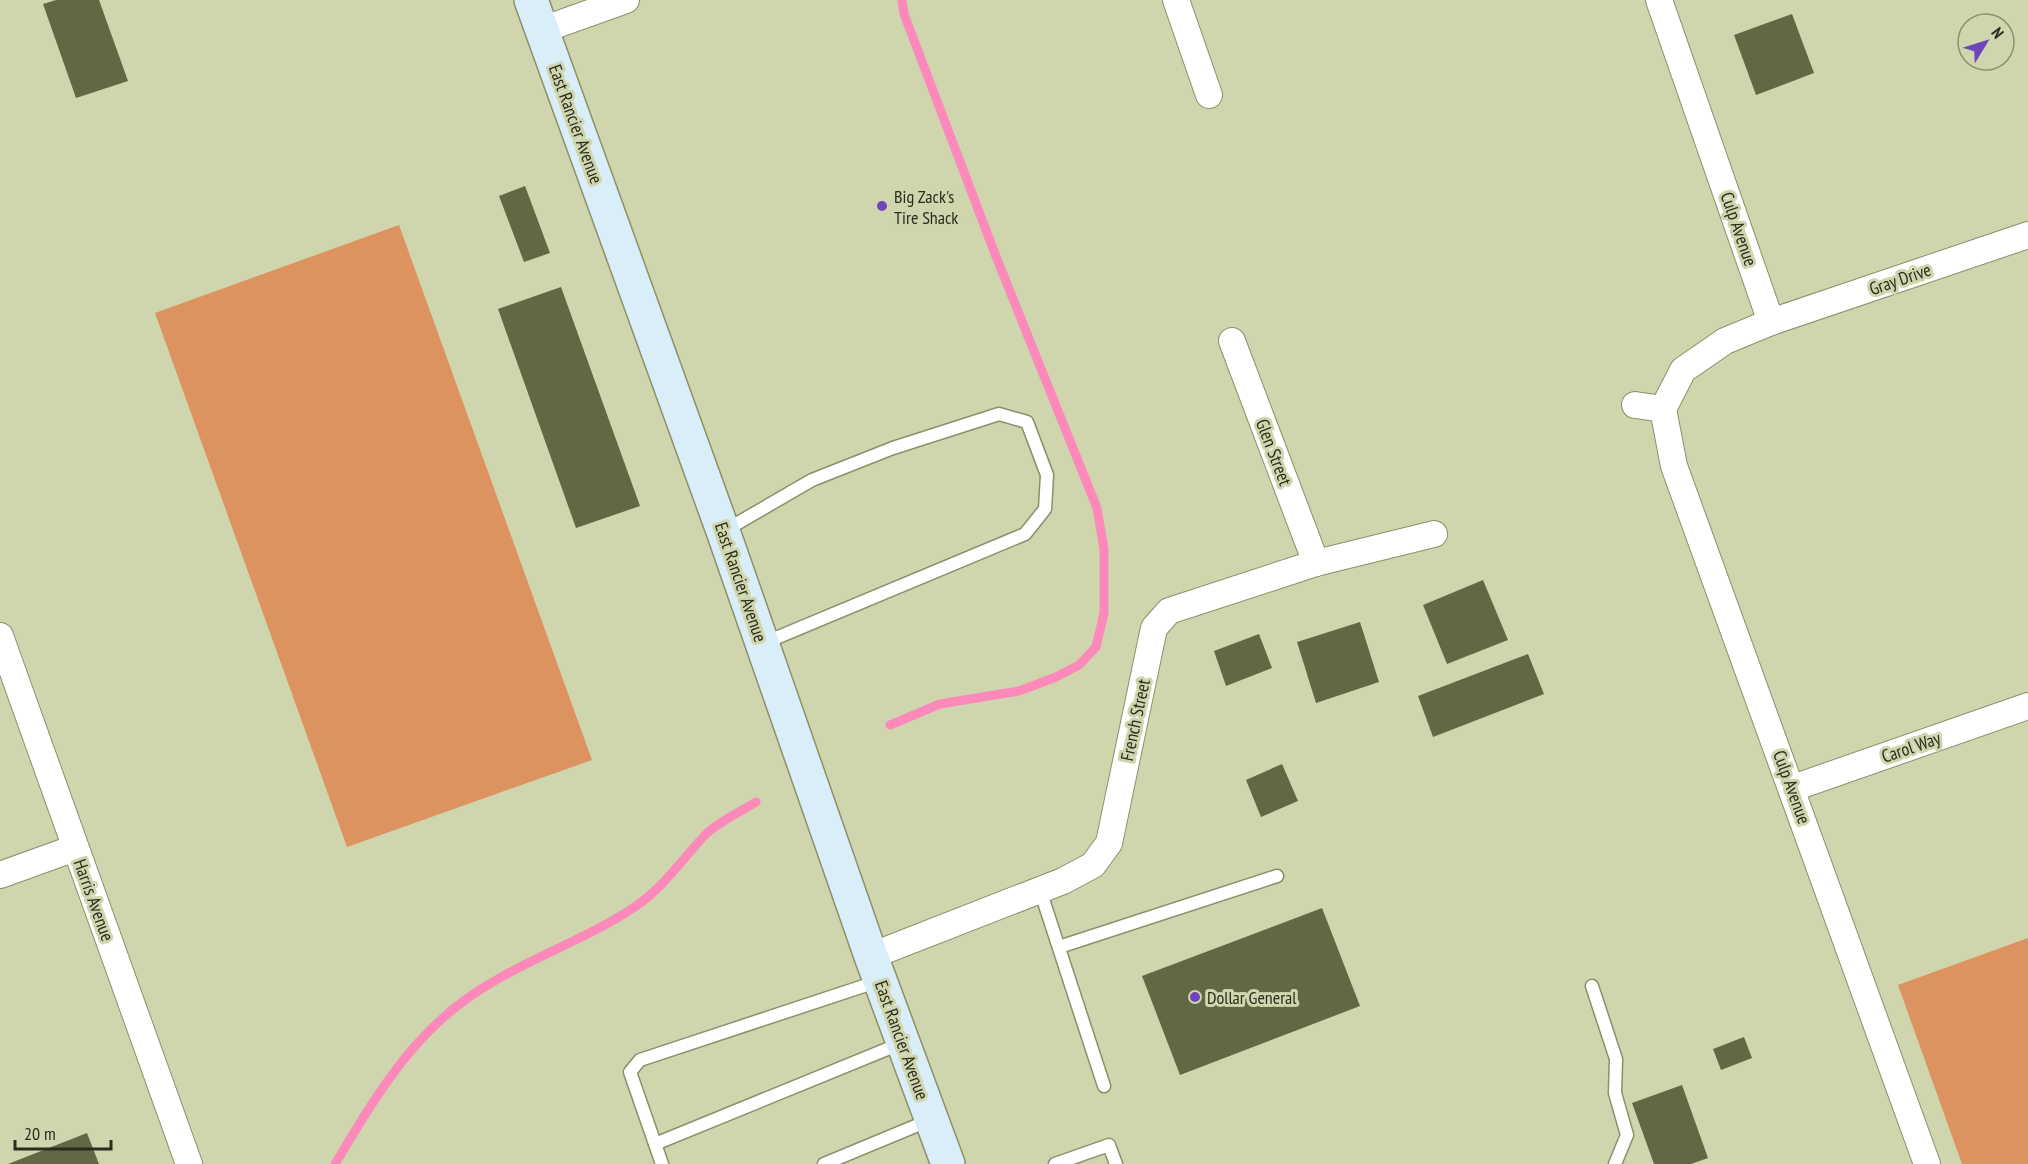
<svg xmlns="http://www.w3.org/2000/svg" width="2028" height="1164" viewBox="0 0 2028 1164" font-family="'PT Sans Narrow',sans-serif">
<style>
.green{fill:#dd935f}
.lines{fill:none;stroke-linecap:round;stroke-linejoin:round}
.stream{stroke:#fc89b9;stroke-width:9}
.building{fill:#636844}
.lane-casing{stroke:#8b906a;stroke-width:15}
.street-casing{stroke:#8b906a;stroke-width:28}
.secondary-casing{stroke:#8b906a;stroke-width:36}
.lane{stroke:#fff;stroke-width:12}
.street{stroke:#fff;stroke-width:26}
.secondary{stroke:#daeefa;stroke-width:33}
.poi-dot{fill:#6e45bd;stroke:#cfd5ad;stroke-width:2}
.labels{text-anchor:middle;dominant-baseline:central;stroke-width:6;stroke-linejoin:round;paint-order:stroke}
.street-label{font-size:18px;fill:#2a2c1d;stroke:#cfd5ad}
.poi-label{font-size:18px;fill:#2a2c1d;stroke:#cfd5ad;text-anchor:start}
</style>
<rect width="100%" height="100%" fill="#cfd5ad"/>
<!-- green -->
<g class="green">
<path d="M399 225 592 760 347 847 155 313Z"/>
<path d="M2028 938V1164H1962L1898 985Z"/>
</g>
<g class="lines">
<!-- stream -->
<g class="stream">
<path d="M890 725 940 704 1019 691 1056 677 1079 665 1096 647 1104 613V549L1097 508 997 259 904 14 902 0"/>
<path d="M335 1164C378 1093 416 1026 491 983 537 955 591 937 636 906 664 887 683 858 706 834 720 821 740 812 756 802"/>
</g>
</g>
<!-- building -->
<g class="building">
<path d="M56 0H99L128 81 76 98 43 4Z"/>
<path d="M1792 14 1814 73 1756 95 1734 35Z"/>
<path d="M525 186 550 253 524 262 499 196Z"/>
<path d="M561 287 640 506 576 528 498 309Z"/>
<path d="M1483 580 1508 640 1447 664 1423 605Z"/>
<path d="M1360 622 1379 682 1316 703 1297 642Z"/>
<path d="M1259 634 1272 668 1226 686 1214 651Z"/>
<path d="M1528 654 1544 694 1433 737 1418 696Z"/>
<path d="M1282 764 1298 801 1261 817 1246 780Z"/>
<path d="M1322 908 1360 1006 1180 1075 1142 976Z"/>
<path d="M1744 1037 1752 1058 1721 1070 1713 1049Z"/>
<path d="M1682 1085 1708 1158 1691 1164H1654L1632 1103Z"/>
<path d="M87 1133 99 1164H8Z"/>
</g>
<g class="lines">
<defs>
<g id="lane">
<path d="M724 531 812 480 893 448 999 414 1027 422 1047 475 1045 509 1025 534 764 643"/>
<path d="M1040 890 1104 1086"/>
<path d="M1059 947 1277 876"/>
<path d="M1592 986 1616 1059 1615 1093 1627 1135 1615 1164"/>
<path d="M655 1144 902 1043"/>
<path d="M662 1164 630 1072 640 1060 879 981"/>
<path d="M824 1164 930 1120"/>
<path d="M1055 1164 1109 1145 1116 1164"/>
</g>
<g id="street">
<path d="M1176 0 1209 95"/>
<path d="M1659 0 1771 322"/>
<path d="M542 30 626 0"/>
<path d="M1232 341 1316 563"/>
<path d="M1635 405 1663 409 1683 370 1725 341 1771 322 2028 235"/>
<path d="M1663 409 1674 466 1927 1164"/>
<path d="M0 636 189 1164"/>
<path d="M1793 788 2028 706"/>
<path d="M0 875 75 848"/>
<path d="M871 956 1063 881 1093 865 1109 843 1154 628 1169 611 1316 563 1434 534"/>
</g>
<path id="secondary" d="M531 0 723 531 871 956 948 1164"/>
</defs>
<!-- lane casing -->
<use href="#lane" class="lane-casing"/>
<!-- street casing -->
<use href="#street" class="street-casing"/>
<!-- secondary casing -->
<use href="#secondary" class="secondary-casing"/>
<!-- lane -->
<use href="#lane" class="lane"/>
<!-- street -->
<use href="#street" class="street"/>
<!-- secondary -->
<use href="#secondary" class="secondary"/>
</g>
<!-- markers -->
<g class="poi-dot">
<circle cx="882" cy="206" r="6"/>
<circle cx="1195" cy="997" r="6"/>
</g>
<g class="labels">
<!-- street labels -->
<g class="street-label">
<text transform="translate(576 124) rotate(70)">East Rancier Avenue</text>
<text transform="translate(1739 229) rotate(71)">Culp Avenue</text>
<text transform="translate(1900 279) rotate(-19)">Gray Drive</text>
<text transform="translate(1274 452) rotate(69)">Glen Street</text>
<text transform="translate(741 582) rotate(71)">East Rancier Avenue</text>
<text transform="translate(1135 720) rotate(-78)">French Street</text>
<text transform="translate(1911 747) rotate(-19)">Carol Way</text>
<text transform="translate(1792 787) rotate(70)">Culp Avenue</text>
<text transform="translate(94 900) rotate(70)">Harris Avenue</text>
<text transform="translate(902 1040) rotate(70)">East Rancier Avenue</text>
</g>
<!-- poi labels -->
<g class="poi-label">
<text x="894" y="196">Big Zack's<tspan x="894" dy="21">Tire Shack</tspan></text>
<text x="1207" y="997">Dollar General</text>
</g>
</g>
<!-- north arrow -->
<g transform="translate(1986 42) rotate(52)"><circle r="28" fill="#cfd5ad" stroke="#8d9173" stroke-width="1.5"/>
<path d="M0-4.5L10 22L0 15L-10 22Z" fill="#6e45bd"/>
<text y="-9" font-size="16" font-weight="bold" text-anchor="middle" fill="#2a2c1d">N</text>
</g>
<!-- scale -->
<path d="M15 1140v9h96v-9" fill="none" stroke="#2a2c1d" stroke-width="3"/>
<text x="24" y="1140" font-size="18" fill="#2a2c1d" stroke="#cfd5ad" stroke-width="4.5" paint-order="stroke">20 m</text>
</svg>
